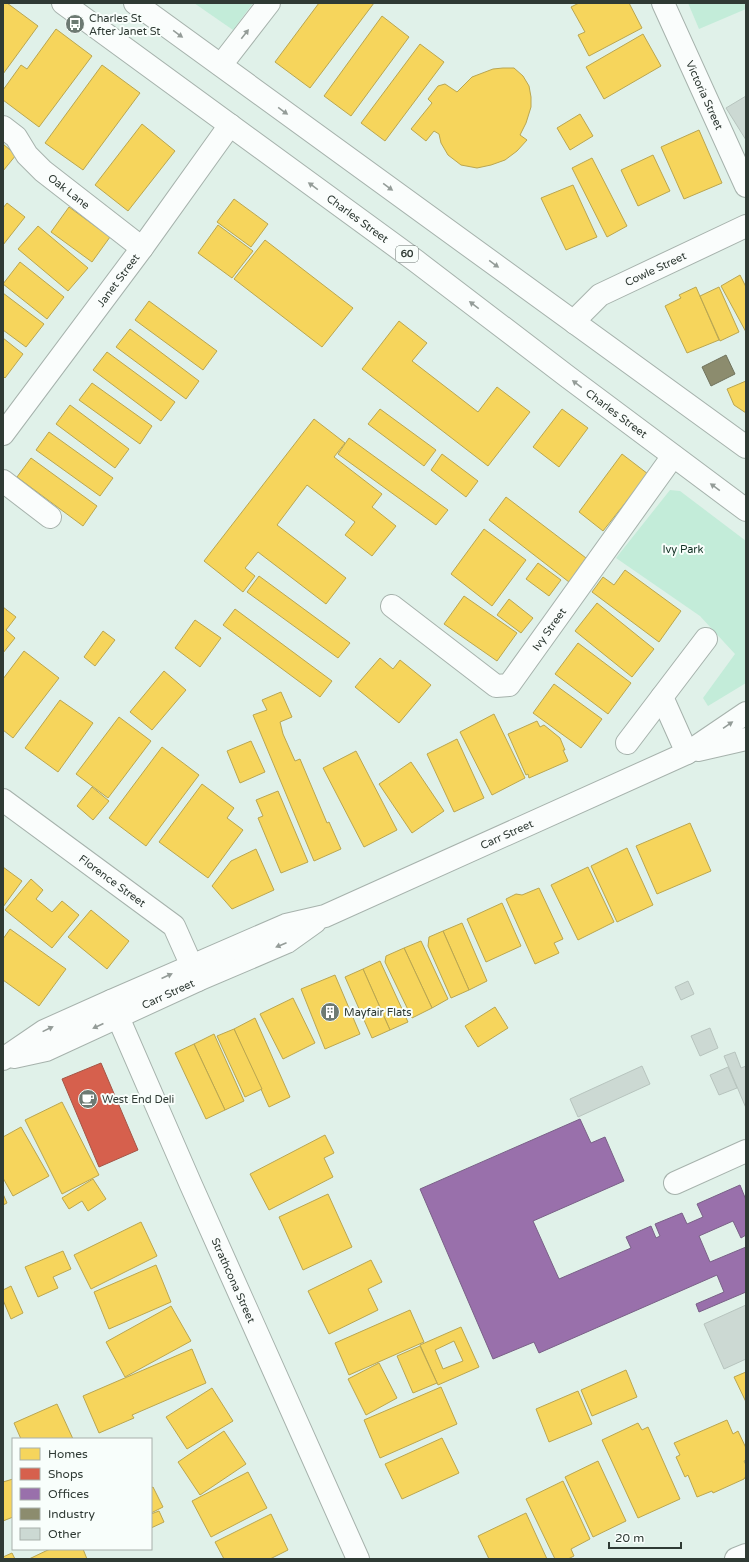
<svg xmlns="http://www.w3.org/2000/svg" width="749" height="1562" viewBox="0 0 749 1562" font-family="'Varela Round',sans-serif">
<style>
.green{fill:#c3ecd9}
.homes{fill:#f6d55c;stroke:#baa650;fill-rule:evenodd}
.shops{fill:#d6604d;stroke:#a45546}
.offices{fill:#9970ab;stroke:#796087}
.industry{fill:#8c8c6e;stroke:#70735d}
.building{fill:#ccd9d3;stroke:#b7c4be}
.lines{fill:none;stroke-linecap:round;stroke-linejoin:round}
.street-casing{stroke:#a6b2ac;stroke-width:24}
.secondary-casing{stroke:#a6b2ac;stroke-width:24}
.primary-casing{stroke:#a6b2ac;stroke-width:24}
.highway-casing{stroke:#a6b2ac;stroke-width:24}
.street{stroke:#fafdfc;stroke-width:22}
.secondary{stroke:#fafdfc;stroke-width:22}
.primary{stroke:#fafdfc;stroke-width:22}
.highway{stroke:#fafdfc;stroke-width:22}
.oneway{fill:#949c98}
.labels{text-anchor:middle;dominant-baseline:central;stroke-width:4;stroke-linejoin:round;paint-order:stroke}
.shield{fill:#f8fefb;stroke:#6b7570;stroke-width:1}
.shield-label{font-size:10px;font-weight:bold;fill:#2f3a34}
.poi-label{font-size:11px;fill:#2f3a34;stroke:#f8fefb;text-anchor:start}
.street-label{font-size:11px;fill:#2f3a34;stroke:#f8fefb}
.park-label{font-size:11px;fill:#133225;stroke:#f8fefb}
</style>
<rect width="100%" height="100%" fill="#e0f1e9"/>
<!-- green -->
<g class="green">
<path d="M194 3H253L233 30Z"/>
<path d="M688 3H746V9L699 29Z"/>
<path d="M670 490 680 491 746 541V683L708 706 703 698 735 654 700 616 616 558Z"/>
</g>
<!-- homes -->
<g class="homes">
<path d="M3 3H7L38 26 3 74Z"/>
<path d="M319 3H374L310 88 275 62Z"/>
<path d="M579 3H629L642 28 589 56 578 35 585 32 571 7Z"/>
<path d="M382 16 409 37 351 116 324 96Z"/>
<path d="M56 29 92 56 39 127 3 100V90L21 65 27 69Z"/>
<path d="M643 34 661 66 604 99 586 67Z"/>
<path d="M420 44 444 62 385 141 361 123Z"/>
<path d="M102 65 140 93 83 170 45 143Z"/>
<path d="M503 68H514L523 76 529 86 531 97V107L526 123 520 135 527 140 517 151 505 160 491 165 477 168 461 165 448 155 441 143 439 134 434 131 426 141 411 129 432 103 428 99 438 86 445 84 457 92 472 77 493 69Z"/>
<path d="M580 114 593 136 570 150 557 128Z"/>
<path d="M142 124 175 151 128 211 95 185Z"/>
<path d="M699 130 722 183 684 199 661 147Z"/>
<path d="M3 144 16 155 3 171Z"/>
<path d="M653 155 670 191 638 206 621 170Z"/>
<path d="M592 158 627 226 607 237 572 168Z"/>
<path d="M573 185 597 237 566 250 541 198Z"/>
<path d="M234 199 268 224 251 247 217 222Z"/>
<path d="M7 203 25 217 3 245V208Z"/>
<path d="M69 207 110 237 92 262 51 232Z"/>
<path d="M218 225 253 251 232 278 198 253Z"/>
<path d="M38 226 88 268 68 291 18 249Z"/>
<path d="M265 240 353 308 322 347 234 279Z"/>
<path d="M20 262 64 297 47 319 3 284Z"/>
<path d="M740 275 746 287V332L721 286Z"/>
<path d="M696 287 719 340 687 353 665 306 681 298 679 295Z"/>
<path d="M719 287 739 332 720 341 700 296Z"/>
<path d="M3 293 44 324 26 347 3 330Z"/>
<path d="M149 301 217 351 203 370 135 320Z"/>
<path d="M399 321 427 343 412 361 478 412 497 387 530 412 488 466 362 369Z"/>
<path d="M130 329 199 381 186 399 116 347Z"/>
<path d="M3 338 23 354 5 378 3 376Z"/>
<path d="M107 352 175 402 161 421 93 370Z"/>
<path d="M746 381V413L734 405 727 389Z"/>
<path d="M92 383 152 426 140 444 79 400Z"/>
<path d="M70 405 129 449 115 468 56 424Z"/>
<path d="M380 409 436 450 424 466 368 424Z"/>
<path d="M562 409 588 428 559 467 533 447Z"/>
<path d="M314 419 345 443 334 457 382 494 372 507 396 526 372 556 345 535 355 522 307 485 277 525 346 578 326 604 258 552 245 568 255 576 243 592 204 561Z"/>
<path d="M49 432 113 478 100 496 36 450Z"/>
<path d="M349 438 448 510 436 525 338 454Z"/>
<path d="M442 454 478 481 466 497 431 470Z"/>
<path d="M622 454 648 474 603 531 579 512Z"/>
<path d="M31 458 97 506 83 526 17 477Z"/>
<path d="M506 497 586 558 569 582 489 520Z"/>
<path d="M484 529 526 560 492 606 451 574Z"/>
<path d="M538 563 561 580 549 596 526 579Z"/>
<path d="M625 570 681 611 659 642 592 592 603 577 614 585Z"/>
<path d="M259 576 350 643 338 658 247 592Z"/>
<path d="M464 596 517 633 497 661 444 624Z"/>
<path d="M509 599 533 618 521 633 497 615Z"/>
<path d="M597 603 654 649 632 677 575 631Z"/>
<path d="M3 607 16 617 6 630 15 638 3 653Z"/>
<path d="M235 609 332 681 320 697 223 625Z"/>
<path d="M195 620 221 638 200 667 175 648Z"/>
<path d="M103 631 115 640 95 666 84 657Z"/>
<path d="M578 643 631 683 608 714 555 674Z"/>
<path d="M24 651 59 678 13 738 3 730V679Z"/>
<path d="M380 658 393 669 400 660 431 685 399 723 355 687Z"/>
<path d="M164 671 186 690 152 730 130 712Z"/>
<path d="M554 684 602 719 581 748 533 713Z"/>
<path d="M281 692 292 717 280 722 283 734 295 761 300 759 327 823 329 822 341 849 314 861 253 715 267 710 262 700Z"/>
<path d="M60 700 93 723 58 772 25 748Z"/>
<path d="M494 714 525 778 492 795 460 732Z"/>
<path d="M119 717 151 741 108 798 76 774Z"/>
<path d="M537 721 540 727 544 725 560 738 565 750H563L568 761 529 778 528 774 526 775 508 734Z"/>
<path d="M457 739 484 798 454 812 427 754Z"/>
<path d="M251 741 265 772 240 783 227 751Z"/>
<path d="M162 747 199 775 146 846 109 818Z"/>
<path d="M356 751 397 830 364 847 323 768Z"/>
<path d="M411 762 444 811 412 833 379 784Z"/>
<path d="M202 784 234 808 227 818 243 830 208 878 159 842Z"/>
<path d="M92 787 109 801 93 820 77 806Z"/>
<path d="M278 791 308 862 281 873 258 818 263 816 256 800Z"/>
<path d="M690 823 711 871 657 894 636 846Z"/>
<path d="M627 848 653 905 617 922 591 866Z"/>
<path d="M256 849 274 890 232 909 212 886 231 861Z"/>
<path d="M3 867 22 881 3 907Z"/>
<path d="M588 867 614 922 578 940 551 885Z"/>
<path d="M31 879 43 890 36 899 52 912 62 901 79 915 52 948 5 910Z"/>
<path d="M539 888 563 939 554 943 559 953 535 964 506 899 516 894 522 895Z"/>
<path d="M502 903 521 946 486 962 467 919Z"/>
<path d="M91 910 129 941 107 969 68 937Z"/>
<path d="M462 923 487 981 469 990 443 931Z"/>
<path d="M10 929 66 969 39 1006 3 980V939Z"/>
<path d="M443 931 469 990 451 998 428 946 429 937Z"/>
<path d="M421 941 448 999 432 1008 404 948Z"/>
<path d="M404 948 432 1008 412 1018 385 962 386 956Z"/>
<path d="M380 961 408 1022 390 1030 363 969Z"/>
<path d="M363 969 390 1030 372 1038 345 977Z"/>
<path d="M335 975 360 1034 325 1049 301 989Z"/>
<path d="M293 998 315 1043 283 1059 260 1014Z"/>
<path d="M495 1007 508 1028 478 1047 465 1026Z"/>
<path d="M255 1018 290 1097 269 1107 234 1029Z"/>
<path d="M234 1029 262 1089 245 1097 217 1036Z"/>
<path d="M214 1034 244 1101 225 1110 194 1044Z"/>
<path d="M194 1044 225 1110 206 1119 175 1053Z"/>
<path d="M62 1102 99 1175 62 1194 25 1120Z"/>
<path d="M21 1127 49 1176 13 1196 3 1178V1137Z"/>
<path d="M325 1135 334 1153 324 1158 333 1177 269 1210 250 1174Z"/>
<path d="M93 1179 106 1199 88 1211 82 1201 69 1209 62 1198Z"/>
<path d="M3 1194 7 1203 3 1205Z"/>
<path d="M328 1194 352 1247 303 1270 279 1217Z"/>
<path d="M141 1222 157 1256 91 1289 74 1255Z"/>
<path d="M63 1251 71 1269 53 1277 58 1288 38 1297 25 1267Z"/>
<path d="M371 1260 382 1282 368 1289 378 1310 329 1334 308 1291Z"/>
<path d="M156 1265 171 1302 109 1329 94 1292Z"/>
<path d="M11 1286 23 1313 11 1319 3 1300V1290Z"/>
<path d="M171 1306 191 1341 125 1377 106 1342Z"/>
<path d="M410 1310 424 1342 349 1375 335 1343Z"/>
<path d="M461 1327 479 1367 438 1385 420 1345ZM454 1341 463 1361 443 1369 435 1350Z"/>
<path d="M420 1346 437 1383 413 1393 397 1356Z"/>
<path d="M192 1349 206 1383 132 1415 134 1418 99 1433 83 1396Z"/>
<path d="M379 1363 397 1398 366 1415 348 1379Z"/>
<path d="M626 1370 637 1397 592 1416 581 1390Z"/>
<path d="M746 1372V1402L734 1377Z"/>
<path d="M441 1387 457 1424 380 1458 364 1420Z"/>
<path d="M212 1388 233 1421 187 1449 166 1417Z"/>
<path d="M578 1391 592 1424 549 1442 536 1409Z"/>
<path d="M57 1404 73 1439H21L14 1423Z"/>
<path d="M727 1420 733 1434 738 1431 746 1448V1460L744 1461 746 1465V1476L744 1479 713 1493 712 1491 697 1497 688 1475 685 1477 676 1457 680 1455 674 1443Z"/>
<path d="M638 1423 642 1430 648 1427 680 1499 638 1518 602 1440Z"/>
<path d="M224 1431 246 1464 200 1495 178 1462Z"/>
<path d="M442 1438 459 1473 402 1499 385 1464Z"/>
<path d="M598 1461 626 1521 593 1537 565 1477Z"/>
<path d="M248 1472 267 1508 211 1537 192 1501Z"/>
<path d="M13 1479V1517L3 1521V1482Z"/>
<path d="M563 1481 590 1539 571 1549 574 1556 568 1559H555L526 1499Z"/>
<path d="M153 1487 163 1507 151 1513V1488Z"/>
<path d="M159 1511 164 1522 151 1528V1514Z"/>
<path d="M526 1513 547 1559H489L478 1536Z"/>
<path d="M271 1514 288 1550 270 1559H224L215 1542Z"/>
<path d="M50 1549H83L87 1559H29Z"/>
<path d="M12 1553 15 1559H3V1557Z"/>
</g>
<!-- shops -->
<path class="shops" d="M101 1063 138 1150 99 1167 62 1079Z"/>
<!-- offices -->
<path class="offices" d="M580 1119 591 1143 605 1137 624 1181 533 1221 559 1279 631 1248 626 1237 651 1226 656 1238 660 1236 655 1224 682 1213 687 1224 703 1217 697 1204 740 1185 746 1200V1235L741 1238 733 1221 699 1236 710 1262 746 1247V1292L699 1312 696 1304 724 1292 717 1275 539 1353 534 1342 493 1359 420 1189Z"/>
<!-- industry -->
<path class="industry" d="M726 355 735 374 711 386 702 367Z"/>
<!-- building -->
<g class="building">
<path d="M746 96V140L726 108Z"/>
<path d="M688 981 694 994 681 1000 675 987Z"/>
<path d="M710 1028 718 1048 700 1056 691 1036Z"/>
<path d="M735 1052 741 1068 746 1066V1108L724 1056Z"/>
<path d="M642 1066 650 1084 578 1117 570 1099Z"/>
<path d="M728 1067 737 1088 719 1095 710 1075Z"/>
<path d="M746 1305V1359L724 1369 704 1324Z"/>
</g>
<g class="lines">
<defs>
<g id="street">
<path id="s1" d="M663 3 746 186"/>
<path d="M221 65 269 3"/>
<path id="s2" d="M3 127 16 137 27 155 43 171 142 248"/>
<path id="s3" d="M575 323 581 314 600 295 746 226"/>
<path id="s4" d="M3 434 142 248 230 125"/>
<path d="M3 481 50 517"/>
<path id="s5" d="M392 606 496 686 509 685 673 456"/>
<path d="M662 697 687 753"/>
<path d="M627 743 706 639"/>
<path id="s6" d="M3 800 174 926 198 980"/>
<path id="s7" d="M111 1001 191 1185 358 1559"/>
<path d="M675 1183 746 1151"/>
</g>
<g id="secondary">
<path d="M698 750 746 739"/>
<path id="s8" d="M14 1057 46 1050 198 980 287 942 315 922"/>
<path id="s9" d="M3 1059 44 1031 111 1001 286 925 325 916 687 753 746 713"/>
</g>
<path id="primary" d="M736 1559 746 1555"/>
<g id="highway">
<path id="s10" d="M63 3 416 261 568 377 746 510"/>
<path d="M135 3 746 447"/>
</g>
</defs>
<!-- street casing -->
<use href="#street" class="street-casing"/>
<!-- secondary casing -->
<use href="#secondary" class="secondary-casing"/>
<!-- primary casing -->
<use href="#primary" class="primary-casing"/>
<!-- highway casing -->
<use href="#highway" class="highway-casing"/>
<!-- street -->
<use href="#street" class="street"/>
<!-- secondary -->
<use href="#secondary" class="secondary"/>
<!-- primary -->
<use href="#primary" class="primary"/>
<!-- highway -->
<use href="#highway" class="highway"/>
</g>
<!-- one-way arrows -->
<defs><path id="oneway-solid" d="M-6-.8H1V-3.2L6.5 0L1 3.2V.8H-6Z"/></defs>
<g class="oneway">
<use href="#oneway-solid" transform="translate(178 34) rotate(36)"/>
<use href="#oneway-solid" transform="translate(245 34) rotate(-52)"/>
<use href="#oneway-solid" transform="translate(283 111) rotate(36)"/>
<use href="#oneway-solid" transform="translate(313 186) rotate(-144)"/>
<use href="#oneway-solid" transform="translate(388 187) rotate(36)"/>
<use href="#oneway-solid" transform="translate(494 264) rotate(36)"/>
<use href="#oneway-solid" transform="translate(474 305) rotate(-143)"/>
<use href="#oneway-solid" transform="translate(577 384) rotate(-143)"/>
<use href="#oneway-solid" transform="translate(715 487) rotate(-144)"/>
<use href="#oneway-solid" transform="translate(728 725) rotate(-34)"/>
<use href="#oneway-solid" transform="translate(281 945) rotate(157)"/>
<use href="#oneway-solid" transform="translate(167 976) rotate(-24)"/>
<use href="#oneway-solid" transform="translate(98 1026) rotate(155)"/>
<use href="#oneway-solid" transform="translate(48 1029) rotate(-26)"/>
</g>
<!-- icons -->
<defs>
<symbol id="bus-disc" viewBox="-11 -11 22 22"><circle r="9.5" fill="#6d7a73" stroke="#f8fefb"/><path d="M-5-6H5V4H4V6H2V4H-2V6H-4V4H-5ZM-3.5-4V0h7V-4ZM-3.5 1.2v1.5H-2V1.2ZM2 1.2v1.5H3.5V1.2Z" fill="#fff"/></symbol>
<symbol id="building-disc" viewBox="-11 -11 22 22"><circle r="9.5" fill="#6d7a73" stroke="#f8fefb"/><path d="M-4-6H4V6H1V3H-1V6H-4ZM-2.5-4.3h1.7v1.8h-1.7ZM.8-4.3h1.7v1.8H.8ZM-2.5-1h1.7V.8h-1.7ZM.8-1h1.7V.8H.8Z" fill="#fff"/></symbol>
<symbol id="cafe-disc" viewBox="-11 -11 22 22"><circle r="9.5" fill="#6d7a73" stroke="#f8fefb"/><path d="M-5.5-4.5H6V0H3Q3 3.5 0 3.5H-2.5Q-5.5 3.5-5.5 0ZM3-3.2v2h1.7v-2ZM-6 4.5H4V6H-6Z" fill="#fff"/></symbol>
</defs>
<g fill-rule="evenodd">
<use href="#bus-disc" x="64" y="13" width="22" height="22"/>
<use href="#building-disc" x="319" y="1001" width="22" height="22"/>
<use href="#cafe-disc" x="77" y="1088" width="22" height="22"/>
</g>
<g class="labels">
<!-- shield labels -->
<rect class="shield" x="396" y="246" width="22" height="16" rx="3"/>
<g class="shield-label">
<text x="407" y="254">60</text>
</g>
<!-- poi labels -->
<g class="poi-label">
<text x="89" y="18">Charles St<tspan x="89" dy="13">After Janet St</tspan></text>
<text x="344" y="1012">Mayfair Flats</text>
<text x="102" y="1099">West End Deli</text>
</g>
<!-- street labels -->
<g class="street-label">
<text stroke="none"><textPath href="#s1" startOffset="101">Victoria Street</textPath></text>
<text stroke="none"><textPath href="#s2" startOffset="93">Oak Lane</textPath></text>
<text stroke="none"><textPath href="#s10" startOffset="365">Charles Street</textPath></text>
<text stroke="none"><textPath href="#s3" startOffset="99">Cowle Street</textPath></text>
<text stroke="none"><textPath href="#s4" startOffset="192">Janet Street</textPath></text>
<text stroke="none"><textPath href="#s10" startOffset="689">Charles Street</textPath></text>
<text stroke="none"><textPath href="#s5" startOffset="213">Ivy Street</textPath></text>
<text stroke="none"><textPath href="#s9" startOffset="553">Carr Street</textPath></text>
<text stroke="none"><textPath href="#s6" startOffset="136">Florence Street</textPath></text>
<text stroke="none"><textPath href="#s8" startOffset="167">Carr Street</textPath></text>
<text stroke="none"><textPath href="#s7" startOffset="305">Strathcona Street</textPath></text>
</g>
<!-- park labels -->
<g class="park-label">
<text x="683" y="549">Ivy Park</text>
</g>
</g>
<!-- border -->
<rect width="749" height="1562" fill="none" stroke="#2f3a34" stroke-width="8"/>
<!-- legend -->
<rect x="12" y="1438" width="140" height="112" fill="#f8fefb" stroke="#a8b0ab"/>
<rect x="20" y="1448" width="20" height="12" fill="#f6d55c" stroke="#a8b0ab"/>
<text x="48" y="1458" font-size="12" fill="#2f3a34">Homes</text>
<rect x="20" y="1468" width="20" height="12" fill="#d6604d" stroke="#a8b0ab"/>
<text x="48" y="1478" font-size="12" fill="#2f3a34">Shops</text>
<rect x="20" y="1488" width="20" height="12" fill="#9970ab" stroke="#a8b0ab"/>
<text x="48" y="1498" font-size="12" fill="#2f3a34">Offices</text>
<rect x="20" y="1508" width="20" height="12" fill="#8c8c6e" stroke="#a8b0ab"/>
<text x="48" y="1518" font-size="12" fill="#2f3a34">Industry</text>
<rect x="20" y="1528" width="20" height="12" fill="#ccd9d3" stroke="#a8b0ab"/>
<text x="48" y="1538" font-size="12" fill="#2f3a34">Other</text>
<!-- scale -->
<path d="M609 1542v6h72v-6" fill="none" stroke="#2f3a34" stroke-width="2"/>
<text x="615" y="1542" font-size="12" fill="#2f3a34" stroke="#f8fefb" stroke-width="3" paint-order="stroke">20 m</text>
</svg>
